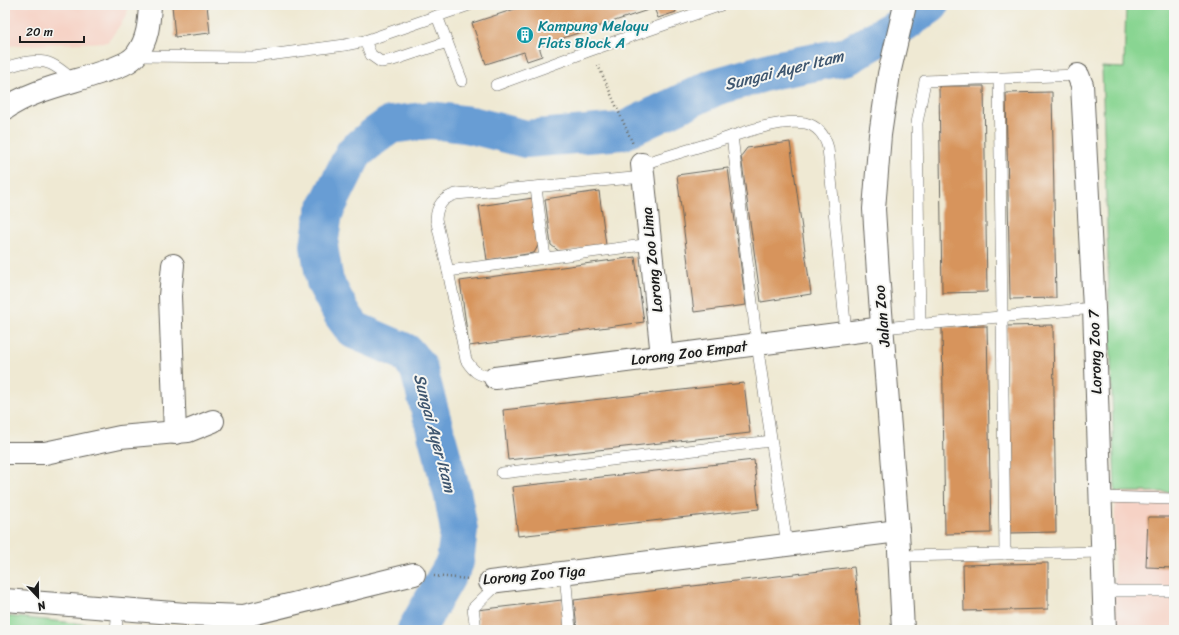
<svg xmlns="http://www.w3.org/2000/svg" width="1179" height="635" viewBox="0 0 1179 635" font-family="Sriracha,sans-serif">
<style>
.built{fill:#f6d2c5}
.green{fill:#89d592;stroke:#527857}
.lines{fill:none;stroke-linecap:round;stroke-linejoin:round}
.river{stroke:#679dd4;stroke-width:38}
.building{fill:#d7945c}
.service-casing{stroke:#66645c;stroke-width:12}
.minor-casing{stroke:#66645c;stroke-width:24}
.tertiary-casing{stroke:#66645c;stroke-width:24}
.secondary-casing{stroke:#66645c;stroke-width:24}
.path{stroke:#66645c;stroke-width:2.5;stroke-dasharray:1 3;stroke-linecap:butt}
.service{stroke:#fff;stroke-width:11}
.minor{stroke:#fff;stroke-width:22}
.tertiary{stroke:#fff;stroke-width:22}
.secondary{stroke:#fff;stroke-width:22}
.labels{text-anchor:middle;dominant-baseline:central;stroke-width:4;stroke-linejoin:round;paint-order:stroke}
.culture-label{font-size:15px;fill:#0d838f;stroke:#f6f6f2;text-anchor:start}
.street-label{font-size:15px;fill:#1c1c1c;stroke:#f6f6f2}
.water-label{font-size:16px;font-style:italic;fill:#3e566f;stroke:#f6f6f2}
</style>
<rect width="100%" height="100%" fill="#f6f6f2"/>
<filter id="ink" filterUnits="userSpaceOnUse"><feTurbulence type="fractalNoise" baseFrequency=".025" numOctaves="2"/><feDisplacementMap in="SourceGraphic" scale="8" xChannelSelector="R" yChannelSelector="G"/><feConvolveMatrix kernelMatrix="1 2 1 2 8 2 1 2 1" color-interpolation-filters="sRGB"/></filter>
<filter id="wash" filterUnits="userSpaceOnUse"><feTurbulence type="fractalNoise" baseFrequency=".012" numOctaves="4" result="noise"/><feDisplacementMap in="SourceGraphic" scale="16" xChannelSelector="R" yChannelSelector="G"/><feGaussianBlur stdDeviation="0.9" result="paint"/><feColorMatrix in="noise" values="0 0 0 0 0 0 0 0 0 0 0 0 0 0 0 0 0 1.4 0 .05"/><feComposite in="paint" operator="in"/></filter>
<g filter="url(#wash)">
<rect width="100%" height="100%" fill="#efe9d3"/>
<!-- built -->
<g class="built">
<path d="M5 5H128L127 15 108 42 5 46Z"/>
<path d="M1115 492H1174V629L1114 630Z"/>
</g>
<!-- green -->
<g class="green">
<path d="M1126 5H1174V398L1171 492H1115L1102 67 1124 68Z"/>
<path d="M5 616 105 626V630H5Z"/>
</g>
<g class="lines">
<!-- river -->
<path class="river" d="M416 630 455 562 459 530 453 496 418 367 405 352 354 330 342 314 325 282 319 246 324 213 354 153 372 138 390 125 431 120 471 125 526 139 623 131 715 87 774 70 848 56 902 24 930 5"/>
</g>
<g id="blocks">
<!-- building -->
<g class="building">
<path d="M172 5H207L210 33 175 37Z"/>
<path d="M527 5H674L676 12 658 18 654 8 539 46 542 56 527 61 524 52 486 64 472 23Z"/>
<path d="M939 86H984L987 292 942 293Z"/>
<path d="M1052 92 1056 298 1010 299 1006 93Z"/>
<path d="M790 142 811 294 761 302 741 156 747 148Z"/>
<path d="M728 168 746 305 694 312 677 175Z"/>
<path d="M599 191 606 245 560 252 551 245 545 199Z"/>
<path d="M533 198 539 244 534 253 487 260 479 206Z"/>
<path d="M635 257 644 322 469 346 460 281Z"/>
<path d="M1053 325 1056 532 1010 533 1007 326Z"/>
<path d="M987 326 991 533 945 534 942 327Z"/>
<path d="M744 383 750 433 508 460 503 410Z"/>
<path d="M754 460 759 509 518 536 512 487Z"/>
<path d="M1148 517H1174V568L1146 567Z"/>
<path d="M1048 563V609L964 611 963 565Z"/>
<path d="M854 567 861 628 844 630H577L574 600Z"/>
<path d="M562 600 566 630H479L477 610Z"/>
</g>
</g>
</g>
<g filter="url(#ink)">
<use href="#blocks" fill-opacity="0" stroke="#66645c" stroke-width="1"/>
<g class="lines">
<defs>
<g id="service">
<path d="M437 16 462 81"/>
<path d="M365 41 371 55 381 62 393 60 447 42"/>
<path d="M136 56 254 57 345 45 365 41 469 5"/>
<path d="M5 68C19 63 38 58 51 64 60 68 67 75 74 81"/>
<path d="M999 78 1005 554"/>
<path d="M496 85 591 50 721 5"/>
<path d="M732 136 757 344 787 545"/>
<path d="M642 164C668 156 695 148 721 140 744 132 781 119 805 123 818 126 825 136 828 148L846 333"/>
<path d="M536 188 545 258"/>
<path d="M448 271 651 244"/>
<path d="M920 325 917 123 925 81 1078 75"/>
<path d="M883 328 1094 308"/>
<path d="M495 378C479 375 475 374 466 360L448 271 436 219C437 205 443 198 456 194L644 177"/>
<path d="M502 473 771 441"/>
<path d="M1101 497 1174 499"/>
<path d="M899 556 1103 552"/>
<path d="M565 573 570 630"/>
<path d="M1105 591H1174"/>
<path d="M116 630 118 609"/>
<path d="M476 630 473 608 500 582"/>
</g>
<g id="minor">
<path d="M1078 75 1082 85 1094 308 1105 630"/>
<path d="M642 164 662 356"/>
<path d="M173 265 170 296 175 433"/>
<path d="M495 378 883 328"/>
<path d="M5 453H45L120 437 188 431 213 421"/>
<path d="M490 582 898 531"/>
<path d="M5 600 186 614 244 616 414 574"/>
</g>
<path id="tertiary" d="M5 109C29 91 70 83 99 73 111 69 129 65 137 54 148 39 149 23 150 5"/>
<path id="secondary" d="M903 630 898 531 878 273 874 209 880 135 889 74 905 5"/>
</defs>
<!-- service casing -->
<use href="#service" class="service-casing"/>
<!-- minor casing -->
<use href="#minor" class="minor-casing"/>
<!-- tertiary casing -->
<use href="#tertiary" class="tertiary-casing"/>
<!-- secondary casing -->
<use href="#secondary" class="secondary-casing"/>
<!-- path -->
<g class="path">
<path d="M598 65 633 144"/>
<path d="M434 576 469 579"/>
</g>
<!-- service -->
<use href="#service" class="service"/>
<!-- minor -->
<use href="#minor" class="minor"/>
<!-- tertiary -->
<use href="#tertiary" class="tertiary"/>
<!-- secondary -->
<use href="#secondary" class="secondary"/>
</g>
</g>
<!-- icons -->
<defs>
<symbol id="building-disc" viewBox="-11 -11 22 22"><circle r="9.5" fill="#0f9aa8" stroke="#f6f6f2"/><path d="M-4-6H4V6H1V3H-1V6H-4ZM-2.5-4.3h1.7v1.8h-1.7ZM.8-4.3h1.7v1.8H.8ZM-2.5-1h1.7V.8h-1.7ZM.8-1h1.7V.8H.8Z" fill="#fff"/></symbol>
</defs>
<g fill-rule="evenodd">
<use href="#building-disc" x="515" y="25" width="20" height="20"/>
</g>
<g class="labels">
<!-- culture labels -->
<g class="culture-label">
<text x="538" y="26">Kampung Melayu<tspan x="538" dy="17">Flats Block A</tspan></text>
</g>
<!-- street labels -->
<g class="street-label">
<text transform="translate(652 260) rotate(-96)">Lorong Zoo Lima</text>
<text transform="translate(882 316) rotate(-95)">Jalan Zoo</text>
<text transform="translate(1095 352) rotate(-92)">Lorong Zoo 7</text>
<text transform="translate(689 353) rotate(-7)">Lorong Zoo Empat</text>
<text transform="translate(534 575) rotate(-5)">Lorong Zoo Tiga</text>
</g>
<!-- water labels -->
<g class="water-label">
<text transform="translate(784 70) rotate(-14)">Sungai Ayer Itam</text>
<text transform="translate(435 433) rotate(75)">Sungai Ayer Itam</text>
</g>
</g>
<!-- margin -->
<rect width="1179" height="635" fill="none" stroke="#f6f6f2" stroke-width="20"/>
<!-- north arrow -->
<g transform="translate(38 597) rotate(158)" stroke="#f6f6f2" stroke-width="3" paint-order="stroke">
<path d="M0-3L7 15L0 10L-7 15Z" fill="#1c1c1c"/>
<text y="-6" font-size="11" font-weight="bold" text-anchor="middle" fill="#1c1c1c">N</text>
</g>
<!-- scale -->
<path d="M20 36v6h64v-6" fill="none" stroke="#1c1c1c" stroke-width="2"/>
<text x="26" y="36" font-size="12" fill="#1c1c1c" stroke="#f6f6f2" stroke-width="3" paint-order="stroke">20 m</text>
</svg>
